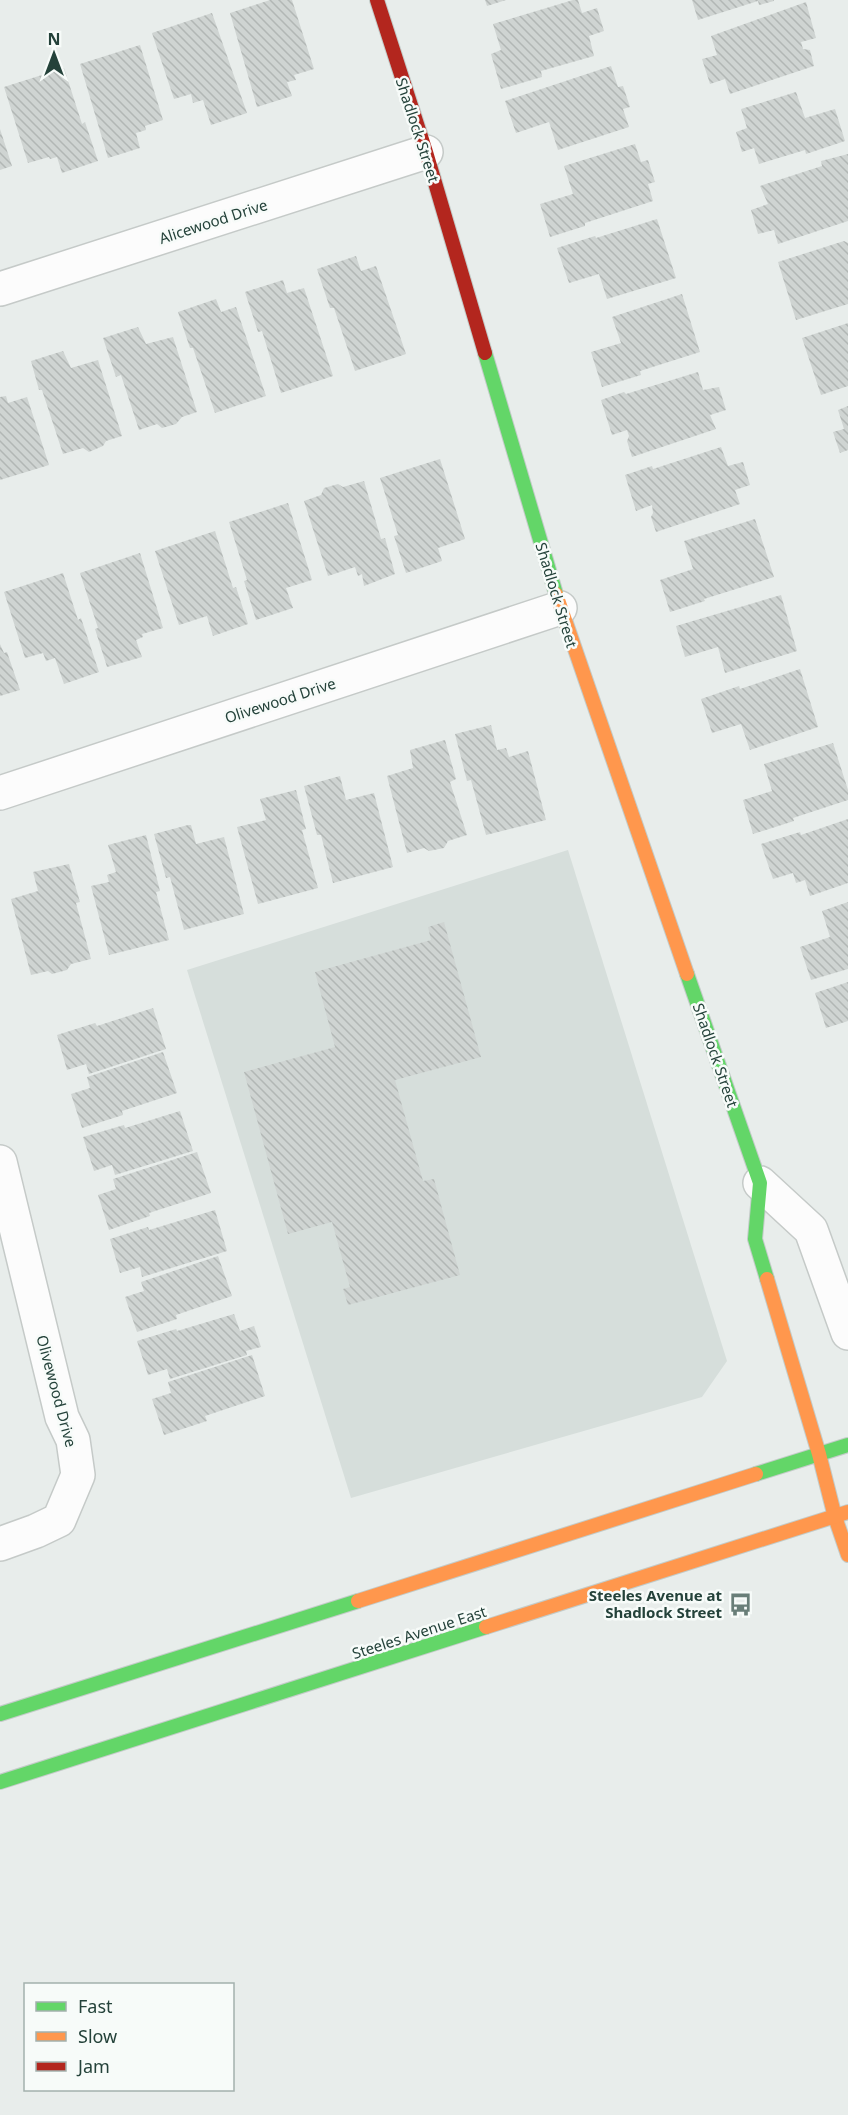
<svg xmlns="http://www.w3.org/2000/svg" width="848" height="2115" viewBox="0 0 848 2115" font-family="'Noto Sans',sans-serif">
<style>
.built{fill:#d6dedb}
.building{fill:url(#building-back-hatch)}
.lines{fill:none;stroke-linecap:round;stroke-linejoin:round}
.street-casing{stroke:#c5cac8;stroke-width:36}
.fast-casing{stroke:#c3cbc8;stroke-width:16}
.slow-casing{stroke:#c3cbc8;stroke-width:16}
.jam-casing{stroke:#c3cbc8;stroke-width:16}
.street{stroke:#fcfcfc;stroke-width:33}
.fast{stroke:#63d668;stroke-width:14}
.slow{stroke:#ff974d;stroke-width:14}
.jam{stroke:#b3261e;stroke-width:14}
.labels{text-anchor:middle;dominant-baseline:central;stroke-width:5;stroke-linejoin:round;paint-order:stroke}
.street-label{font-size:15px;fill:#24423a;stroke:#f7fbf9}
.poi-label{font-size:15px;font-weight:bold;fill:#24423a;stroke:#f7fbf9;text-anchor:end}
</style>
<defs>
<pattern id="building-back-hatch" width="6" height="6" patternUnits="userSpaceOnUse" patternTransform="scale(1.5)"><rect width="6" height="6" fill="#cfd4d2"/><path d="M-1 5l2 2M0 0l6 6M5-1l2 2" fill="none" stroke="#b2b7b5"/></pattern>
</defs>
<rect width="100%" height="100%" fill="#e8edeb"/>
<!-- built -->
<path class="built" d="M568 850 727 1361 702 1397 351 1498 187 970Z"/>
<!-- building -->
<g class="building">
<path d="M270 0H292L314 69 294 75 296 80 287 82 292 96 257 107 230 13Z"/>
<path d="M485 0H506L487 6Z"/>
<path d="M573 0H578L582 13 597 8 604 31 589 36 594 56 541 71 542 77 501 89 491 54 501 50 493 24Z"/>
<path d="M692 0H774V1L759 5 758 1 698 20Z"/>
<path d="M806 2 816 38 801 42 803 49 810 50 814 66 730 94 725 79 710 84 702 59 717 55 711 36Z"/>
<path d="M212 13 247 113 211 125 203 100 193 103 191 94 174 99 152 33Z"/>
<path d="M140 45 163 120 145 126 146 130 136 133 140 148 108 158 80 64Z"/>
<path d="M611 66 618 87 623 86 630 107 623 109 629 127 558 150 549 122 516 133 505 101Z"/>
<path d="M64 68 82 124 85 122 98 161 62 173 57 157 50 159 49 157 28 163 4 87Z"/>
<path d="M796 92 805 118 835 109 845 141 806 154 805 150 759 164 754 148 742 152 736 132 747 128 741 109Z"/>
<path d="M0 129 12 166 0 170Z"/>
<path d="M635 144 641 162 648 160 655 182 648 184 653 201 585 223V226L550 237 540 204 573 194 564 166Z"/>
<path d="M848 154V221L778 244 774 230 758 234 751 210 768 204 760 186 822 166 821 161Z"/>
<path d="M657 219 676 278 607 299 599 274 569 283 557 248 595 236 596 238Z"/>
<path d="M844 241 848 243V304L796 320 778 262Z"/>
<path d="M356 256 361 271 376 266 406 354 355 371 334 308H330L317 269Z"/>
<path d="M283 280 287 293 304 288 333 376 281 393 262 331 258 332 245 292Z"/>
<path d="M682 294 700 352 640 371 641 375 602 387 591 352 621 343 612 317Z"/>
<path d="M216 299 221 312 236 307 266 396 215 413 193 348H190L178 312Z"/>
<path d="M848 323V386L821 395 802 338Z"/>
<path d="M138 327 146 344 173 337 197 412 182 417 176 424 162 428 157 424 139 430 121 375 116 377 103 338Z"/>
<path d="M63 351 71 368 98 360 122 436 106 441 103 446 89 452 83 448 63 454 42 390H39L31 361Z"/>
<path d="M698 372 703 390 719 387 726 410 710 415 716 429 632 457 627 441 629 436 627 430 612 435 601 400 624 392 626 394Z"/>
<path d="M6 396 8 403 27 397 49 465 0 480V397Z"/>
<path d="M848 406V450L840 453 833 432 844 429 838 410Z"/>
<path d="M721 447 728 466 743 462 750 485 735 490 740 504 656 532 651 517 653 513 652 505 636 511 625 475 652 466 653 469Z"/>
<path d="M440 459 465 539 438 548 442 561 406 573 394 536 398 535 380 478Z"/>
<path d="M364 481 381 539 385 538 395 574 364 586 362 574 358 576 355 567 328 576 304 501 321 495 324 488 338 484 343 487Z"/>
<path d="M288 503 312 580 286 588 293 608 256 620 244 581 247 580 229 522Z"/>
<path d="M755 519 774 577 704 599 705 601 670 612 660 580 693 569 684 541Z"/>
<path d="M215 531 233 588 236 587 248 624 213 636 207 616 179 625 155 551Z"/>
<path d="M140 553 163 628 142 634 143 637 136 640 142 657 107 667 95 629 98 628 80 573Z"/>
<path d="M63 573 78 620 81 618 99 672 64 684 55 658 46 661 43 653 25 658 4 592Z"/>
<path d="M781 595 797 651 725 673 718 647 685 657 676 626Z"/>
<path d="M0 644 4 653 7 652 20 690 0 696Z"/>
<path d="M800 669 818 727 750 750 741 724 712 733 701 699 739 686 740 689Z"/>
<path d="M491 725 497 750 506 748 509 757 528 751 546 820 486 835 471 780 467 781 455 734Z"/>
<path d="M445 740 456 779 450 782 467 835 448 841 444 848 429 851 424 848 407 853 387 776 413 768 410 750Z"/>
<path d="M833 743 848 790V800L793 818 794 821 753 834 743 800 772 791 764 764Z"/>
<path d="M340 776 346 800 374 793 393 867 333 883 321 835H317L304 786Z"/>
<path d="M296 790 306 829 302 830 318 888 258 904 237 827 266 820 260 799Z"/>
<path d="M848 819V883L810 896 805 880 796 883 793 873 773 879 761 844 800 832 801 835Z"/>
<path d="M188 825H191L196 844 224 837 244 914 184 930 170 877 166 878 154 834Z"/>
<path d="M146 835 160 891 156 892 169 940 109 955 91 886 109 882 107 875 116 872 108 845Z"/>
<path d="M69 864 80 902 76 903 91 959 71 964 67 970 52 974 48 971 31 975 11 899 38 891 33 872Z"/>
<path d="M848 902V969L811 980 800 947 830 937 822 911Z"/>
<path d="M444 922 481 1057 395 1080 423 1181 434 1179 460 1275 348 1305 343 1289 350 1287 332 1222 288 1234 244 1072 335 1047 315 972 431 940 428 927Z"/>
<path d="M848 982V1021L826 1028 815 993Z"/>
<path d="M153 1008 166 1049 89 1074 86 1064 67 1070 57 1035 95 1023 97 1026Z"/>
<path d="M163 1052 177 1093 122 1111 123 1115 82 1128 71 1094 90 1088 87 1077Z"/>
<path d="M180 1111 193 1151 115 1175 112 1165 94 1171 83 1137 124 1125 125 1128Z"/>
<path d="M197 1152 211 1193 149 1213 150 1216 109 1230 98 1195 116 1189 113 1179Z"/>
<path d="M215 1210 227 1251 142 1277 140 1267 120 1273 110 1239 148 1227 149 1230Z"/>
<path d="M218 1256 232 1296 176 1315 177 1319 137 1332 125 1297 144 1291 141 1282Z"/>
<path d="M234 1314 240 1331 254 1326 261 1347 246 1351 247 1355 170 1379 167 1369 148 1375 137 1341 176 1329 177 1331Z"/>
<path d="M252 1355 265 1396 205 1416 207 1421 164 1435 152 1399 171 1393 168 1382Z"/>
</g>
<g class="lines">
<defs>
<g id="street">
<path d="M0 289 426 152"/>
<path d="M0 793 560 608"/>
<path d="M0 1162 62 1417 73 1440 78 1475 59 1520 36 1531 0 1544"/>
<path d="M760 1183 811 1230 848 1333"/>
</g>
<g id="fast">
<path d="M485 353 556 594"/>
<path d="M687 974 760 1183 755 1239 767 1279"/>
<path d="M756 1474 848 1445"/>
<path d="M0 1714 358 1601"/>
<path d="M0 1782 486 1627"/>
</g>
<g id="slow">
<path d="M556 594 687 974"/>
<path d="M767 1279 819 1454 835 1517 848 1555"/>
<path d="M358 1601 756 1474"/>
<path d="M486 1627 848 1512"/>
</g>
<path id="jam" d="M377 0 426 152 485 353"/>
</defs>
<!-- street casing -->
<use href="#street" class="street-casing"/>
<!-- fast casing -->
<use href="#fast" class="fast-casing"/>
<!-- slow casing -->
<use href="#slow" class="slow-casing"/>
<!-- jam casing -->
<use href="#jam" class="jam-casing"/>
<!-- street -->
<use href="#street" class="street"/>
<!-- fast -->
<use href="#fast" class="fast"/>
<!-- slow -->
<use href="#slow" class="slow"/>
<!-- jam -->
<use href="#jam" class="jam"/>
</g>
<!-- icons -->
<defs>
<symbol id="bus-bare" viewBox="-9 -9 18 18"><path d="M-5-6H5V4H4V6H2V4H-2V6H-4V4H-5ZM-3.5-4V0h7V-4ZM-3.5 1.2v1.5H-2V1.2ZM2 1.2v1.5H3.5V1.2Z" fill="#697e78" stroke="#f7fbf9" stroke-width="2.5" paint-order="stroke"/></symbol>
</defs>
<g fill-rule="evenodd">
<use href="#bus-bare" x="724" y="1588" width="33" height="33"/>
</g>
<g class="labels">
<!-- street labels -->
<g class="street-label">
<text transform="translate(418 130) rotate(72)">Shadlock Street</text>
<text transform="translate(213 221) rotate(-18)">Alicewood Drive</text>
<text transform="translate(557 595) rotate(73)">Shadlock Street</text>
<text transform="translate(280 700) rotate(-18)">Olivewood Drive</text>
<text transform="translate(716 1055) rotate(71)">Shadlock Street</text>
<text transform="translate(57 1391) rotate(75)">Olivewood Drive</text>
<text transform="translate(419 1632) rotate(-18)">Steeles Avenue East</text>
</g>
<!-- poi labels -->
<g class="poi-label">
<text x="722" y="1595">Steeles Avenue at<tspan x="722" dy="17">Shadlock Street</tspan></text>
</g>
</g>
<!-- legend -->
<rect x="24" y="1983" width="210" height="108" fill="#f7fbf9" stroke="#a3b1ad" stroke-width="1.5"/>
<rect x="36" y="2002" width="30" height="9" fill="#63d668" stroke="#a3b1ad" stroke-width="1.5"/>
<text x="78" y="2013" font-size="18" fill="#24423a">Fast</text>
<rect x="36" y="2032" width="30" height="9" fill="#ff974d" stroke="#a3b1ad" stroke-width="1.5"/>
<text x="78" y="2043" font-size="18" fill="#24423a">Slow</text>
<rect x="36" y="2062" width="30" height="9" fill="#b3261e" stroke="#a3b1ad" stroke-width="1.5"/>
<text x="78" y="2073" font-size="18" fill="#24423a">Jam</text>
<!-- north arrow -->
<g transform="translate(54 54)" stroke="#f7fbf9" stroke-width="4.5" paint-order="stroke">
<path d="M0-4.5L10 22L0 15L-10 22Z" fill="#24423a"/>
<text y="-9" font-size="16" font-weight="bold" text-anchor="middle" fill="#24423a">N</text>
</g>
</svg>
